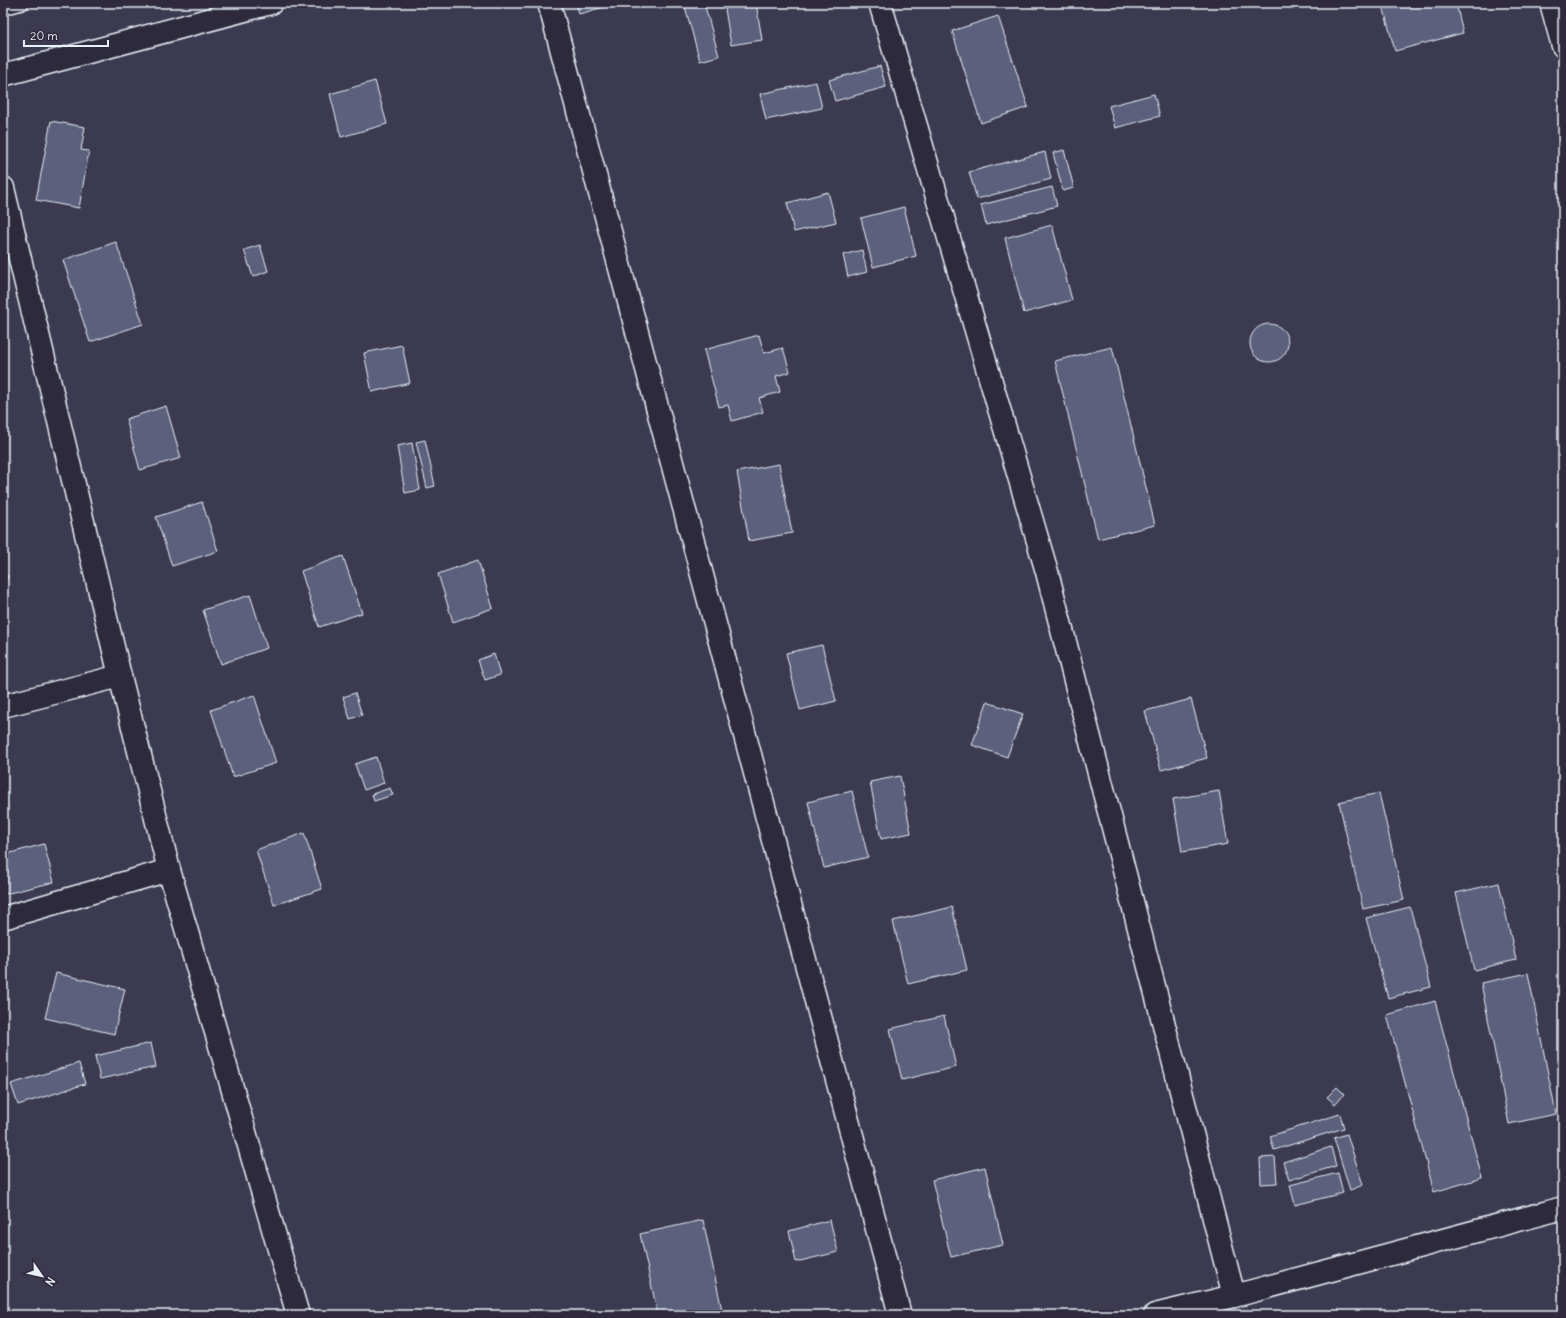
<svg xmlns="http://www.w3.org/2000/svg" width="1566" height="1318" viewBox="0 0 1566 1318" font-family="Delius,sans-serif">
<style>
.building{fill:#5b607d;stroke:#e8f1f8}
.lines{fill:none;stroke-linecap:round;stroke-linejoin:round}
.lane-casing{stroke:#e8f1f8;stroke-width:16}
.street-casing{stroke:#e8f1f8;stroke-width:25}
.lane{stroke:#2f2a3d;stroke-width:13}
.street{stroke:#2f2a3d;stroke-width:22}
</style>
<rect width="100%" height="100%" fill="#3c3a50"/>
<filter id="ink" filterUnits="userSpaceOnUse"><feTurbulence type="fractalNoise" baseFrequency=".025" numOctaves="2"/><feDisplacementMap in="SourceGraphic" scale="8" xChannelSelector="R" yChannelSelector="G"/><feConvolveMatrix kernelMatrix="1 2 1 2 8 2 1 2 1" color-interpolation-filters="sRGB"/></filter>
<g filter="url(#ink)">
<!-- building -->
<g class="building">
<path d="M576 3H619L579 14Z"/>
<path d="M684 3H704L719 56 700 61Z"/>
<path d="M724 3H756L762 40 731 45Z"/>
<path d="M1393 3H1456L1463 33 1395 51 1383 6Z"/>
<path d="M998 16 1028 107 981 123 952 31Z"/>
<path d="M880 66 886 87 835 101 829 80Z"/>
<path d="M375 81 387 124 341 137 330 94Z"/>
<path d="M816 82 822 108 766 120 760 94Z"/>
<path d="M1154 94 1160 116 1115 128 1109 106Z"/>
<path d="M51 121 85 127 81 150 89 151 79 208 36 200Z"/>
<path d="M1064 150 1074 188 1063 191 1053 153Z"/>
<path d="M1045 152 1051 179 977 199 969 172Z"/>
<path d="M1052 187 1057 206 986 225 981 205Z"/>
<path d="M828 192 836 222 794 232 787 203Z"/>
<path d="M904 207 916 256 873 267 861 218Z"/>
<path d="M1052 225 1072 300 1024 313 1005 238Z"/>
<path d="M116 242 143 324 90 342 63 260Z"/>
<path d="M260 245 268 271 253 277 244 250Z"/>
<path d="M862 250 867 272 848 277 843 255Z"/>
<circle cx="1269" cy="343" r="19"/>
<path d="M759 335 764 353 783 348 790 372 776 376 780 392 759 398 763 412 732 421 728 405 719 407 704 350Z"/>
<path d="M402 345 410 383 372 392 364 353Z"/>
<path d="M1112 347 1155 525 1098 539 1055 361Z"/>
<path d="M166 406 181 458 140 470 126 419Z"/>
<path d="M425 440 435 486 427 488 416 442Z"/>
<path d="M412 443 420 490 405 493 397 446Z"/>
<path d="M779 464 792 533 749 541 737 472Z"/>
<path d="M202 502 218 551 172 566 156 517Z"/>
<path d="M343 556 362 613 319 627 301 571Z"/>
<path d="M478 560 493 608 453 622 438 574Z"/>
<path d="M3 573 8 576 3 588Z"/>
<path d="M250 595 267 648 221 664 203 610Z"/>
<path d="M822 645 836 701 800 710 786 653Z"/>
<path d="M494 654 500 675 485 680 478 660Z"/>
<path d="M355 693 362 715 350 719 343 697Z"/>
<path d="M254 695 276 763 233 777 211 710Z"/>
<path d="M1191 699 1207 758 1161 770 1145 711Z"/>
<path d="M987 702 1023 714 1007 757 972 745Z"/>
<path d="M376 757 384 783 364 790 355 764Z"/>
<path d="M900 776 911 833 881 839 870 782Z"/>
<path d="M390 788 393 795 374 801 372 794Z"/>
<path d="M852 791 868 857 824 868 808 802Z"/>
<path d="M1219 791 1228 844 1182 852 1173 799Z"/>
<path d="M1379 793 1404 900 1363 909 1339 802Z"/>
<path d="M304 833 322 889 274 905 256 850Z"/>
<path d="M44 844 54 882 5 894 3 886V855Z"/>
<path d="M1499 883 1516 960 1474 970 1456 893Z"/>
<path d="M952 907 967 970 908 984 893 921Z"/>
<path d="M1410 907 1431 987 1388 998 1366 918Z"/>
<path d="M56 973 125 989 114 1034 45 1018Z"/>
<path d="M1528 973 1556 1114 1509 1124 1481 983Z"/>
<path d="M1435 1001 1482 1178 1434 1192 1387 1015Z"/>
<path d="M944 1016 956 1067 902 1080 890 1029Z"/>
<path d="M151 1043 156 1067 100 1079 95 1056Z"/>
<path d="M79 1063 85 1084 18 1105 11 1084Z"/>
<path d="M1337 1087 1344 1094 1335 1104 1327 1097Z"/>
<path d="M1340 1114 1344 1128 1274 1150 1270 1136Z"/>
<path d="M1347 1134 1363 1185 1350 1190 1334 1138Z"/>
<path d="M1331 1147 1336 1166 1289 1180 1283 1162Z"/>
<path d="M1275 1157 1277 1183 1261 1184 1260 1158Z"/>
<path d="M985 1167 1003 1245 951 1257 932 1180Z"/>
<path d="M1338 1173 1343 1193 1295 1205 1290 1185Z"/>
<path d="M703 1220 723 1315H658L640 1234Z"/>
<path d="M830 1220 838 1252 796 1262 789 1231Z"/>
</g>
<g class="lines">
<defs>
<path id="lane" d="M3 8 22 3"/>
<g id="street">
<path d="M549 3 900 1315"/>
<path d="M880 3 1047 572 1234 1296"/>
<path d="M1551 3 1563 46"/>
<path d="M3 75 271 3"/>
<path d="M3 188 120 676 169 870 298 1315"/>
<path d="M3 706 120 676"/>
<path d="M3 918 169 870"/>
<path d="M1155 1315 1234 1296 1563 1208"/>
</g>
</defs>
<!-- lane casing -->
<use href="#lane" class="lane-casing"/>
<!-- street casing -->
<use href="#street" class="street-casing"/>
<!-- lane -->
<use href="#lane" class="lane"/>
<!-- street -->
<use href="#street" class="street"/>
</g>
</g>
<!-- margin -->
<rect width="1566" height="1318" fill="none" stroke="#2f2a3d" stroke-width="16"/>
<rect x="8" y="8" width="1550" height="1302" fill="none" stroke="#e8f1f8" stroke-width="1.5" filter="url(#ink)"/>
<!-- north arrow -->
<g transform="translate(42 1276) rotate(124)" stroke="#2f2a3d" stroke-width="3" paint-order="stroke">
<path d="M0-3L7 15L0 10L-7 15Z" fill="#e8f1f8"/>
<text y="-6" font-size="11" font-weight="bold" text-anchor="middle" fill="#e8f1f8">N</text>
</g>
<!-- scale -->
<path d="M24 40v6h84v-6" fill="none" stroke="#e8f1f8" stroke-width="2"/>
<text x="30" y="40" font-size="12" fill="#e8f1f8" stroke="#2f2a3d" stroke-width="3" paint-order="stroke">20 m</text>
</svg>
